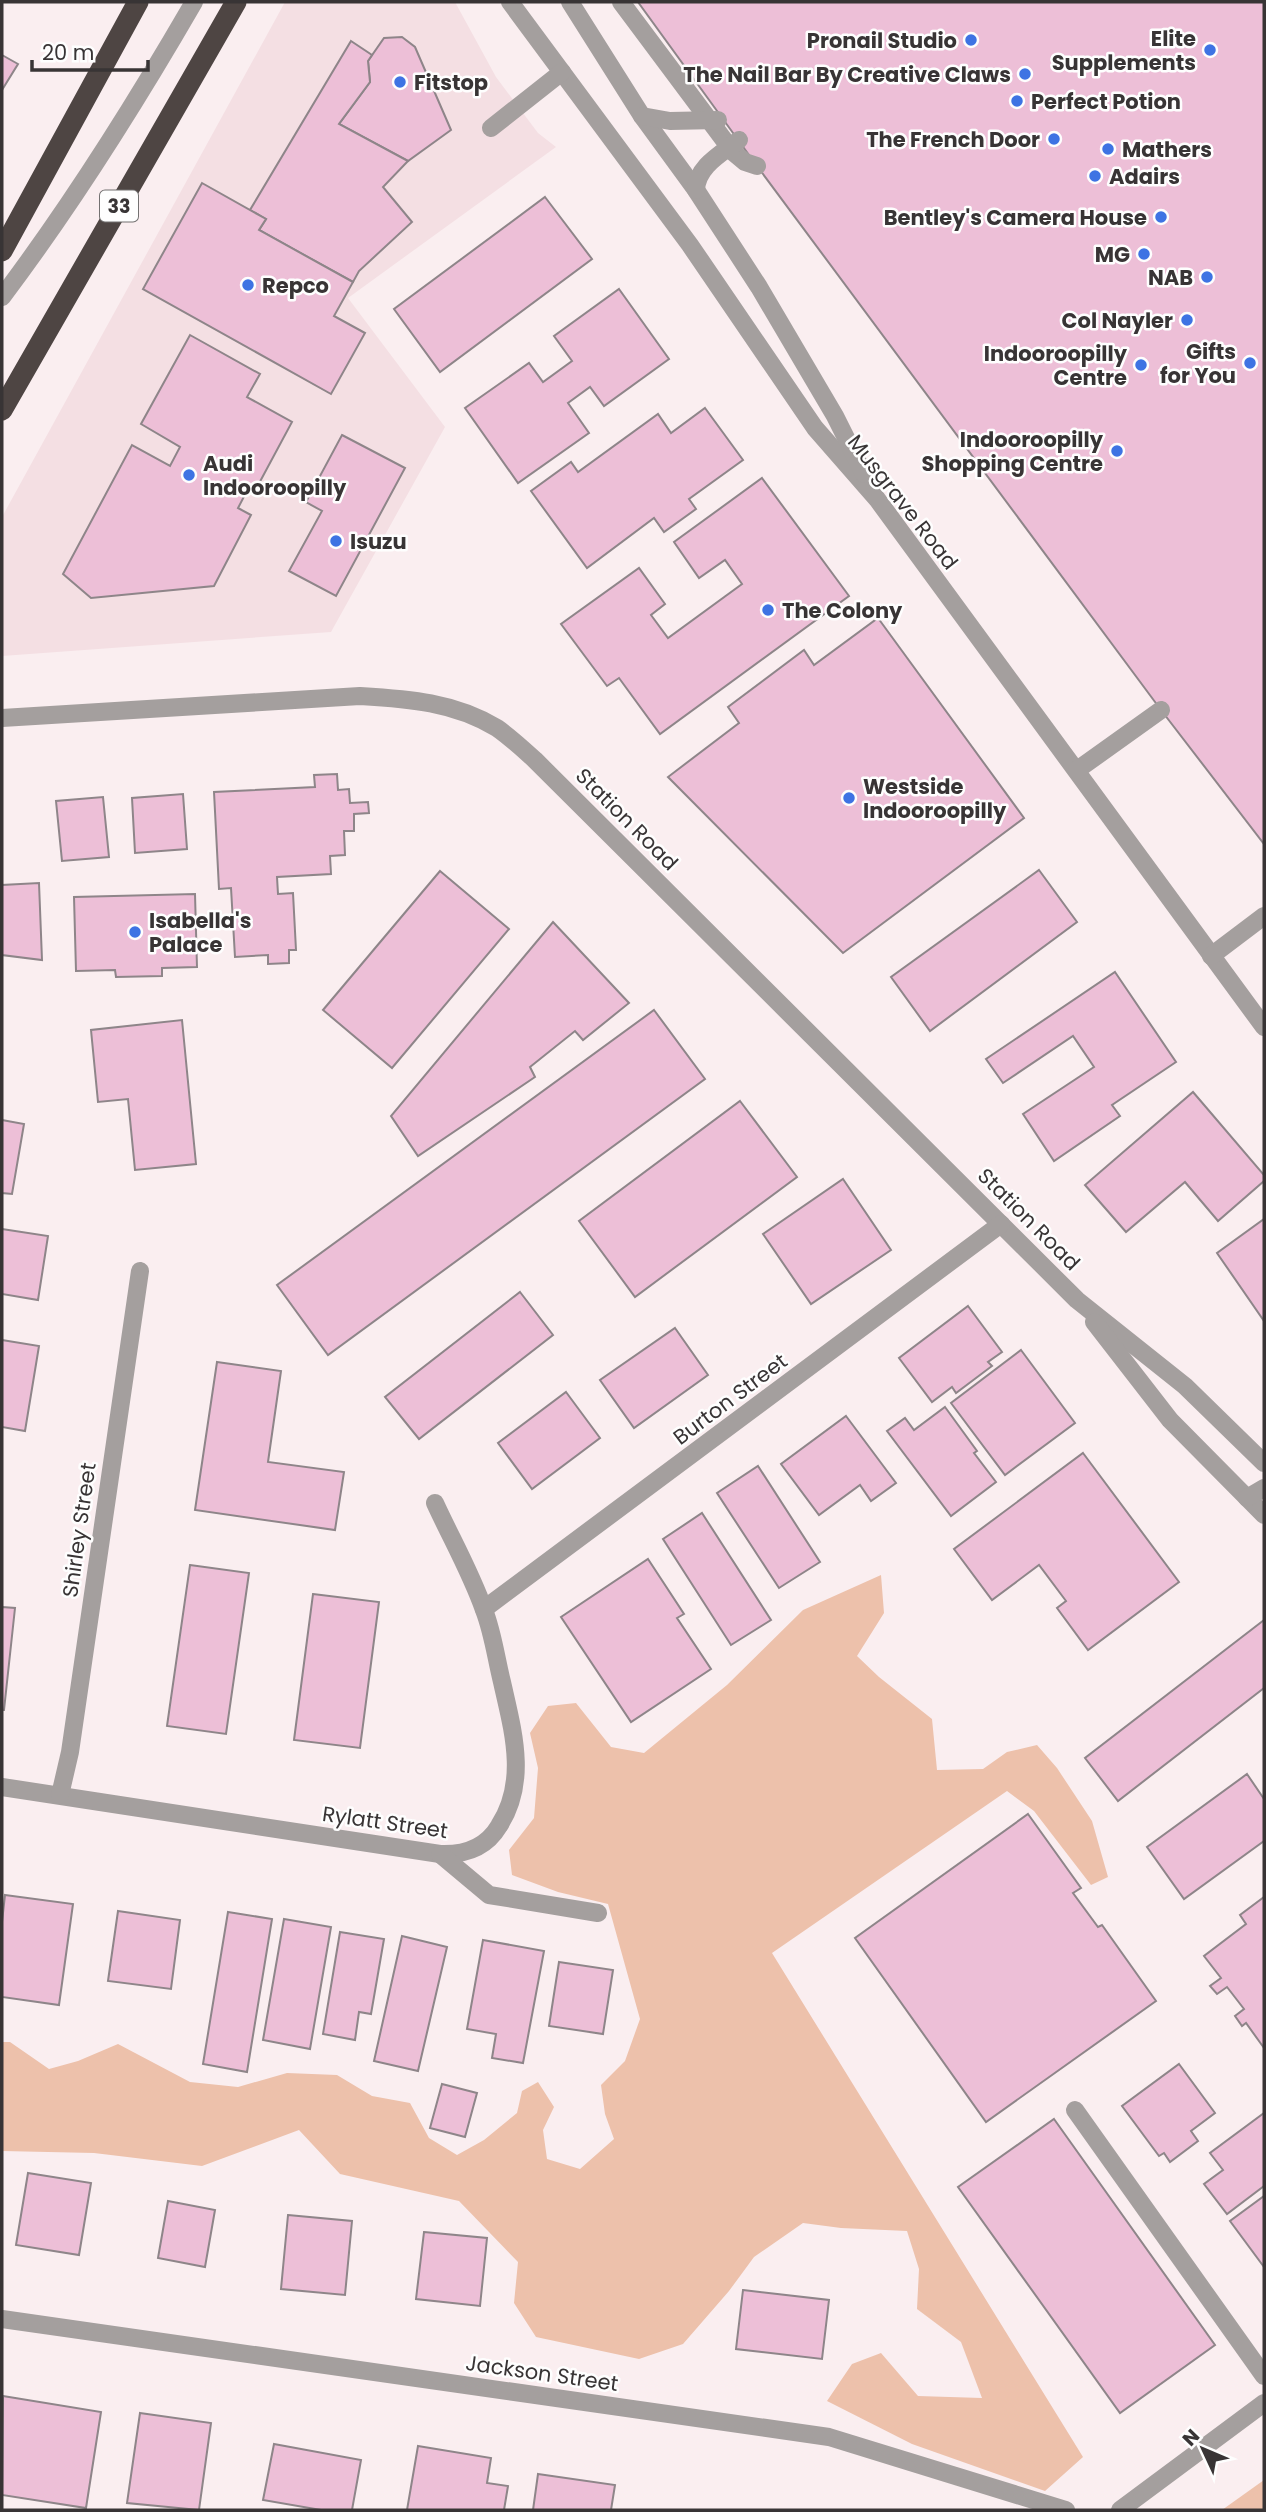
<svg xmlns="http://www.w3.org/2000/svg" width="1266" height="2512" viewBox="0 0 1266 2512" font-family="Poppins,sans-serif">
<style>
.built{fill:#f4dfe3}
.green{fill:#edc1ab}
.building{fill:#edbfd7;stroke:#8e8589;stroke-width:2}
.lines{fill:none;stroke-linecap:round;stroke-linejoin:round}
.minor{stroke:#a49f9e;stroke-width:18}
.highway{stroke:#4e4543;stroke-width:21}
.poi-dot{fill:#3e73e3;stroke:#fefefe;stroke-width:2.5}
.labels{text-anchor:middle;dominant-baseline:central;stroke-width:5;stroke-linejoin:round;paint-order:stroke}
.shield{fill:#fefefe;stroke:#737171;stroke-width:2}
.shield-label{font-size:19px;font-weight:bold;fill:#383435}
.poi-label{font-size:21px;font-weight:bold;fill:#383435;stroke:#fefefe;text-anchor:end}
.street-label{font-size:21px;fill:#383435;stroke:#fefefe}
</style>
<rect width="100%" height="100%" fill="#faeef0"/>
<!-- built -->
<path class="built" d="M285 2H455L496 77 538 133 556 147 348 298 445 427 331 632 2 656V517Z"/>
<!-- green -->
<g class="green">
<path d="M881 1575 884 1613 857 1656 879 1677 932 1719 937 1770 983 1769 1007 1752 1037 1745 1057 1768 1092 1821 1108 1877 1091 1885 1034 1811 1007 1791 772 1953 1083 2457 1045 2491 912 2444 827 2401 852 2364 881 2353 918 2396 982 2398 961 2342 917 2309 919 2269 907 2231 841 2228 803 2223 754 2257 729 2291 683 2344 639 2359 536 2337 514 2303 518 2262 459 2201 340 2174 299 2130 202 2166 94 2153 2 2151V2042H10L49 2069 78 2061 118 2044 190 2082 238 2087 287 2073 337 2075 372 2096 410 2103 429 2138 457 2155 484 2140 517 2113 522 2091 538 2082 554 2107 543 2130 547 2159 580 2169 614 2139 605 2114 601 2085 625 2061 640 2019 608 1904 558 1892 512 1875 509 1850 534 1818 538 1768 530 1733 548 1706 576 1703 611 1747 644 1753 727 1685 803 1610Z"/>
<path d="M1264 2480V2510H1222Z"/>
</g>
<!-- building -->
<g class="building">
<path d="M638 2H1264V844L1161 710 757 166Z"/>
<path d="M402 37 415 47 451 130 408 161 339 124 370 82 368 61 384 38Z"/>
<path d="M351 41 372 55 368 61 370 82 339 124 408 161 383 187 412 222 359 271 353 282 259 230 266 219 250 210Z"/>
<path d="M2 55 18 64 2 90Z"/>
<path d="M202 183 266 219 259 230 353 282 334 316 365 333 331 394 143 289Z"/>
<path d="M545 197 592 259 440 372 394 309Z"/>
<path d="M619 289 669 359 604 406 590 387 568 403 589 433 518 483 465 408 529 363 543 382 572 361 554 336Z"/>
<path d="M190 335 260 374 247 397 292 422 256 489 250 485 238 508 251 515 214 586 91 598 63 574 132 445 170 466 180 447 141 424Z"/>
<path d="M705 408 743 460 689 499 696 509 664 532 654 518 587 568 531 491 571 462 578 472 658 414 671 433Z"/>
<path d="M342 435 405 468 336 596 289 571 322 511 306 502Z"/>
<path d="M762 478 849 596 660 734 619 678 607 686 561 624 639 568 665 604 651 615 668 638 742 584 725 560 699 578 674 542Z"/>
<path d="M878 618 1024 818 843 953 668 777 739 723 728 707 804 650 814 665Z"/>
<path d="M337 774 338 790 349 789 350 803 368 802 369 813 354 814V831H344L345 855 330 856 331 874 277 877 278 894 293 893 296 950H289V963L268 964V955L235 957 231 888 219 889 214 792 315 787 314 775Z"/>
<path d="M183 794 187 849 135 853 132 798Z"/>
<path d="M103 797 109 857 62 861 56 801Z"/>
<path d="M1039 870 1077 922 930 1031 891 977Z"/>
<path d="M440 871 509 929 392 1068 323 1010Z"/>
<path d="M39 883 42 960 2 955V885Z"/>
<path d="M195 894 197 967 162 968V976L116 977 115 970 76 971 74 897Z"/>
<path d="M553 922 629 1003 583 1040 575 1031 530 1067 535 1077 418 1156 391 1116Z"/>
<path d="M1115 972 1176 1062 1112 1105 1120 1116 1054 1161 1023 1114 1094 1067 1073 1036 1003 1083 986 1059Z"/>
<path d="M654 1010 705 1079 328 1355 277 1285Z"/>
<path d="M182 1020 196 1164 135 1170 128 1099 98 1102 91 1030Z"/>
<path d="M1193 1092 1264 1175V1181L1218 1221 1185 1182 1126 1232 1085 1185Z"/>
<path d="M740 1101 797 1177 635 1297 579 1221Z"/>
<path d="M2 1120 24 1124 12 1194 2 1193Z"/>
<path d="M843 1179 891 1250 811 1304 763 1234Z"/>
<path d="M1264 1219V1321L1217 1253Z"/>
<path d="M2 1229 48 1236 38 1300 2 1294Z"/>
<path d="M520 1292 553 1335 419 1439 385 1397Z"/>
<path d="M968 1306 1002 1352 988 1362 992 1366 956 1393 952 1387 932 1402 899 1358Z"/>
<path d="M675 1328 708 1375 634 1428 600 1380Z"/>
<path d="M2 1340 39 1346 25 1431 2 1427Z"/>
<path d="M1021 1350 1075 1423 1005 1475 951 1403Z"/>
<path d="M217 1362 281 1371 268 1462 344 1472 335 1530 195 1510Z"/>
<path d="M566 1392 600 1438 532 1489 498 1443Z"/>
<path d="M945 1407 977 1451 974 1453 996 1482 951 1516 887 1431 905 1418 914 1430Z"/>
<path d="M846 1416 896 1483 871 1501 860 1485 819 1515 781 1464Z"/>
<path d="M1083 1453 1179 1582 1088 1650 1057 1608 1066 1601 1039 1565 992 1600 954 1549Z"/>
<path d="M758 1466 820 1562 779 1588 717 1493Z"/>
<path d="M702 1513 771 1620 731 1645 663 1539Z"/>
<path d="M648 1559 684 1614 677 1618 711 1669 631 1722 561 1617Z"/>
<path d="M190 1565 249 1573 226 1734 167 1726Z"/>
<path d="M313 1594 379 1602 360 1748 294 1740Z"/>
<path d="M2 1607 15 1608 4 1710H2Z"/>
<path d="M1264 1620V1688L1118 1801 1085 1758Z"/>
<path d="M1247 1774 1264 1799V1841L1184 1899 1147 1847Z"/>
<path d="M1028 1814 1081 1888 1073 1893 1098 1927 1102 1925 1156 2001 986 2122 855 1938Z"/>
<path d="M5 1895 73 1904 59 2005 2 1997V1922Z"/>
<path d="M1264 1897V2048L1246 2023 1242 2026 1235 2016 1244 2009 1227 1987 1217 1994 1210 1986 1221 1978 1204 1956 1246 1924 1240 1915Z"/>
<path d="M118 1911 180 1920 171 1989 108 1981Z"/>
<path d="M228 1912 272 1919 247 2072 203 2064Z"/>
<path d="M284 1919 331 1927 310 2049 263 2040Z"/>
<path d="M340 1932 384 1939 371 2014 359 2012 355 2040 323 2034Z"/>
<path d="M402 1936 447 1947 418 2071 374 2061Z"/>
<path d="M483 1940 544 1951 523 2063 492 2058 496 2034 467 2029Z"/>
<path d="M559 1962 613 1970 603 2034 549 2026Z"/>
<path d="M1179 2064 1215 2113 1191 2131 1198 2141 1170 2162 1164 2153 1159 2156 1122 2106Z"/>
<path d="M442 2084 477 2093 465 2137 430 2128Z"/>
<path d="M1264 2113V2186L1227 2214 1204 2184 1223 2170 1210 2153Z"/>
<path d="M1054 2119 1215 2345 1120 2413 958 2187Z"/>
<path d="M28 2173 91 2183 79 2255 16 2245Z"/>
<path d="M1264 2196V2267L1230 2221Z"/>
<path d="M168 2201 215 2210 205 2267 158 2258Z"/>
<path d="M288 2215 352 2221 345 2295 281 2289Z"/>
<path d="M424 2232 487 2238 480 2306 416 2299Z"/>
<path d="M743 2290 829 2300 822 2359 736 2349Z"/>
<path d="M3 2396 101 2412 86 2508 2 2495Z"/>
<path d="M140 2413 211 2423 199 2510 127 2503Z"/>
<path d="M274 2444 361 2460 352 2510H321L263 2500Z"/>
<path d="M418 2446 491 2458 487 2483 508 2486 504 2510H407Z"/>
<path d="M538 2474 615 2485 611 2510H533Z"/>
</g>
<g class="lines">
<!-- minor -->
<g class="minor">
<path d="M510 2 690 245 815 428 877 499 1264 1027"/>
<path d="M570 2 642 116 696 190 759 287 835 416 864 474"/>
<path d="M621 2 733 152 745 162 757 166"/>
<path d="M642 116 670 121 718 120"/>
<path d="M491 128 562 72"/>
<path d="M696 190C697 166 721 154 739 140"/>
<path d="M2 297C73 203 135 104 194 2"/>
<path d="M2 718 360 696C409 699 454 702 497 728 510 737 523 749 535 760L1077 1300 1185 1386 1264 1463"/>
<path d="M1077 770 1161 710"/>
<path d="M1211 956 1264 916"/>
<path d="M1094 1322 1170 1420 1264 1515"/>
<path d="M1247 1498 1264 1488"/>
<path d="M484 1609 1001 1224"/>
<path d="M2 1787 440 1854C464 1855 486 1848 499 1826 528 1781 513 1731 502 1682 496 1658 493 1633 484 1610 471 1573 451 1538 435 1503"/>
<path d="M60 1795 70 1752 140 1271"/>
<path d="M440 1854 489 1895 598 1913"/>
<path d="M1075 2110 1264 2376"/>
<path d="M2 2319 829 2437 1066 2510"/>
<path d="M1120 2510 1264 2403"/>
</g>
<!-- highway -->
<g class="highway">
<path d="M2 251 138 2"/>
<path d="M2 410 236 2"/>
</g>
</g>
<!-- markers -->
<g class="poi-dot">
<circle cx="971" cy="40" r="7"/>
<circle cx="1210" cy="50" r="7"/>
<circle cx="1025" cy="74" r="7"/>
<circle cx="400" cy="82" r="7"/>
<circle cx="1017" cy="101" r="7"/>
<circle cx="1054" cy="139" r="7"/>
<circle cx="1108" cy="149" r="7"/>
<circle cx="1095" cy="176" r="7"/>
<circle cx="1161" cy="217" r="7"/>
<circle cx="1144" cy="254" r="7"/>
<circle cx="1207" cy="277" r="7"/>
<circle cx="248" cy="285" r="7"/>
<circle cx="1187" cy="320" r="7"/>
<circle cx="1250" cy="363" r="7"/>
<circle cx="1141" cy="365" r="7"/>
<circle cx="1117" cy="451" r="7"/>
<circle cx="189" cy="475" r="7"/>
<circle cx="336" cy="541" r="7"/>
<circle cx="768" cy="610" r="7"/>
<circle cx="849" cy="798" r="7"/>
<circle cx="135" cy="932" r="7"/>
</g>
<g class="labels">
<!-- shield labels -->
<rect class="shield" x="100" y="190.5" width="38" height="31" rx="5"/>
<g class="shield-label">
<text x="119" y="206">33</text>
</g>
<!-- poi labels -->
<g class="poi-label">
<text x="1196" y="38">Elite<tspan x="1196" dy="24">Supplements</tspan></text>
<text x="957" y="40">Pronail Studio</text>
<text x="1011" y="74">The Nail Bar By Creative Claws</text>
<text x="414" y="82" text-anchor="start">Fitstop</text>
<text x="1031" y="101" text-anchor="start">Perfect Potion</text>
<text x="1040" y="139">The French Door</text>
<text x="1122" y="149" text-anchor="start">Mathers</text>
<text x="1109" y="176" text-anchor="start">Adairs</text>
<text x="1147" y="217">Bentley's Camera House</text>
<text x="1130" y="254">MG</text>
<text x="1193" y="277">NAB</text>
<text x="262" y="285" text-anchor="start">Repco</text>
<text x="1173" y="320">Col Nayler</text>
<text x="1236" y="351">Gifts<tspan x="1236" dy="24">for You</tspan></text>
<text x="1127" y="353">Indooroopilly<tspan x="1127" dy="24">Centre</tspan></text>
<text x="1103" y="439">Indooroopilly<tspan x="1103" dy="24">Shopping Centre</tspan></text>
<text x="203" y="463" text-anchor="start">Audi<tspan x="203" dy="24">Indooroopilly</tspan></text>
<text x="350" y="541" text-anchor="start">Isuzu</text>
<text x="782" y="610" text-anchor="start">The Colony</text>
<text x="863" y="786" text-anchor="start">Westside<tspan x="863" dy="24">Indooroopilly</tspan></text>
<text x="149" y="920" text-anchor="start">Isabella's<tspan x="149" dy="24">Palace</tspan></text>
</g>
<!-- street labels -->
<g class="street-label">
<text transform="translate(903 502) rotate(52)">Musgrave Road</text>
<text transform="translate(627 819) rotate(45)">Station Road</text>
<text transform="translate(1029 1219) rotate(45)">Station Road</text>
<text transform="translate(730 1399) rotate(-37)">Burton Street</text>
<text transform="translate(79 1530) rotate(-82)">Shirley Street</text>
<text transform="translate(385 1822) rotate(8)">Rylatt Street</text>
<text transform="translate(542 2373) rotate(8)">Jackson Street</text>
</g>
</g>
<!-- border -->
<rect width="1266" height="2512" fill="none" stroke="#383435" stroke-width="7"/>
<!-- north arrow -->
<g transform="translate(1203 2449) rotate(314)" stroke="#fefefe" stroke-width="5" paint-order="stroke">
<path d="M0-5L12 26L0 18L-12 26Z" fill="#383435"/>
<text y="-10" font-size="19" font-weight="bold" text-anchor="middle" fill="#383435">N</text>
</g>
<!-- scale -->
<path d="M32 60v10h116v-10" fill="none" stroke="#383435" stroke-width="3.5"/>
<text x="42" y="60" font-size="21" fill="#383435" stroke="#fefefe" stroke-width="5" paint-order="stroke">20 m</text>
</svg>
